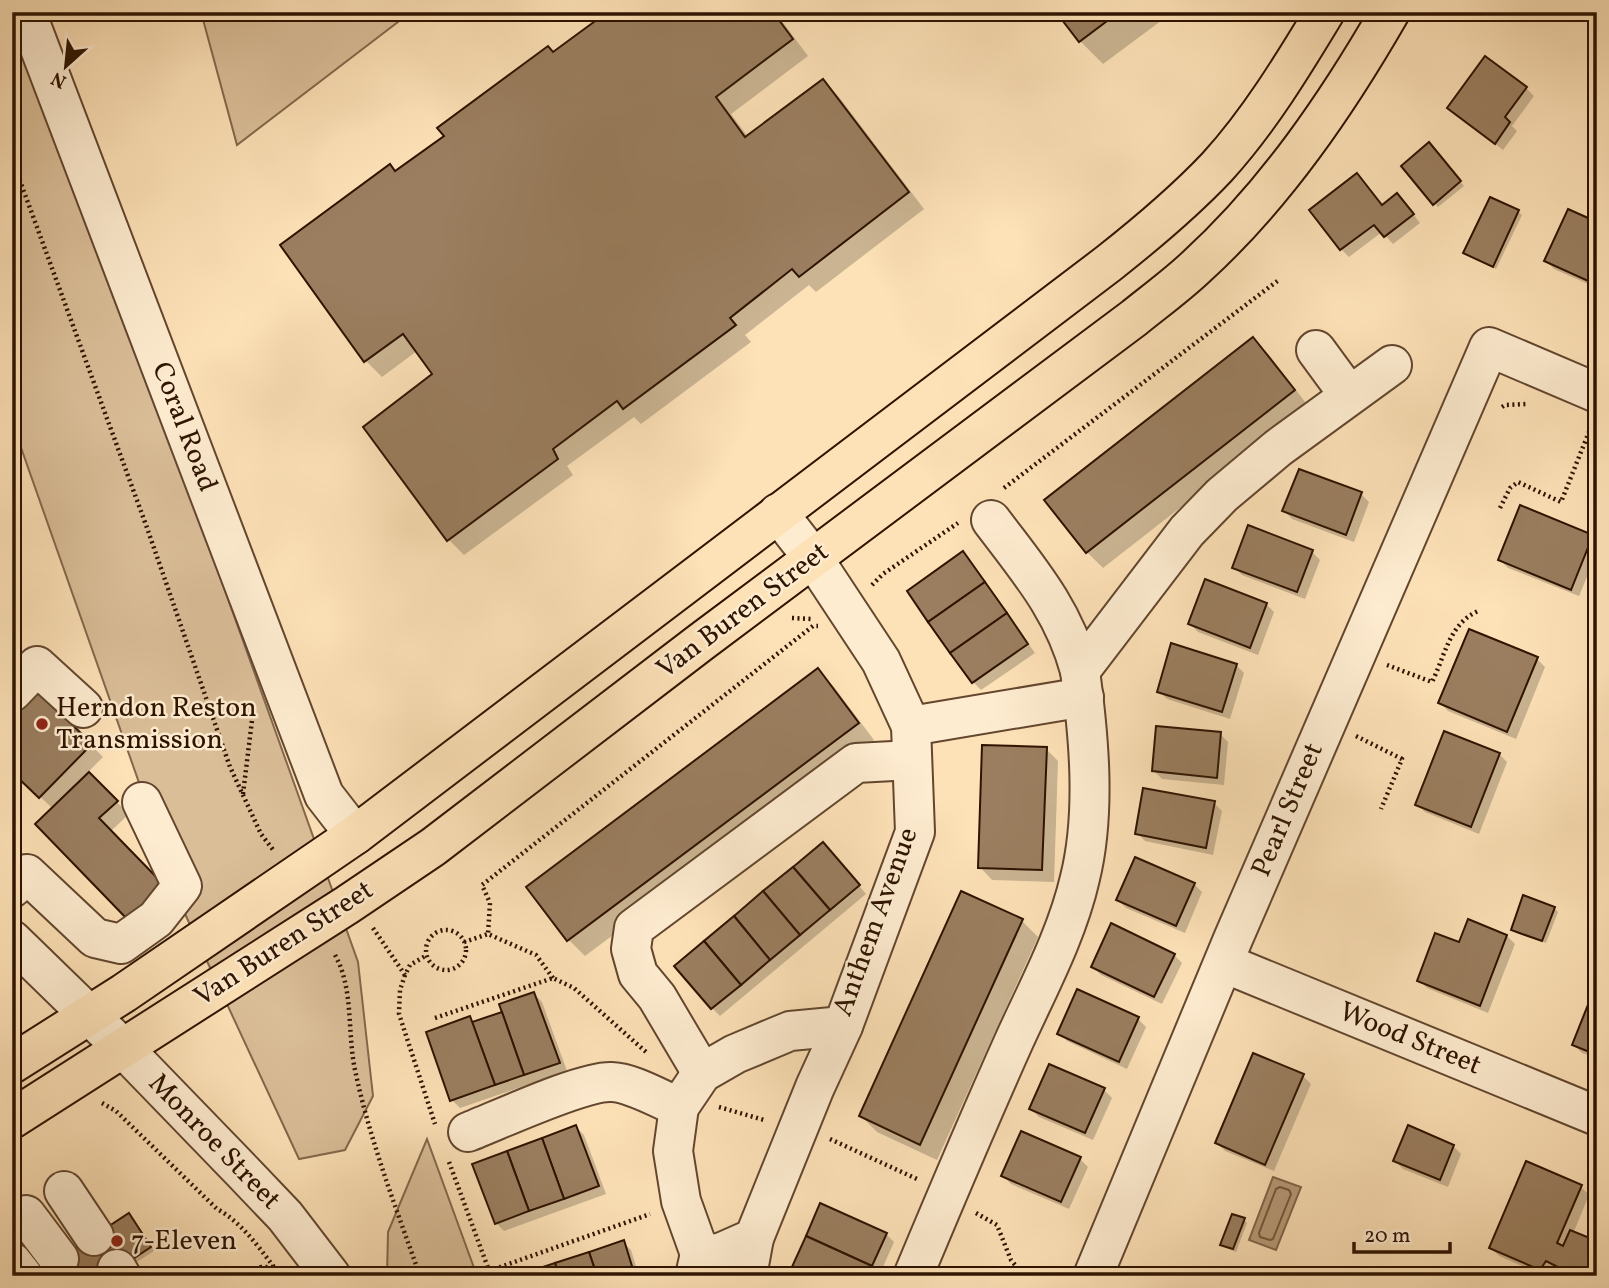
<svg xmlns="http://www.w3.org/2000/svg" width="1609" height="1288" viewBox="0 0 1609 1288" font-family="Vollkorn,serif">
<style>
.green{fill:#dabe98;stroke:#84684c;stroke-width:2}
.water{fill:#b79b79;stroke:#806549;stroke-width:2}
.shadow{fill:#0003}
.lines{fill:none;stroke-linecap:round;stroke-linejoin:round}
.shore{stroke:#72573c;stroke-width:2}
.building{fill:#9a7e5f;stroke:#2e1300;stroke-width:2}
.minor-casing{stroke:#62462e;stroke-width:42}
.major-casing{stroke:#2e1300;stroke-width:42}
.path{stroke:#2e1300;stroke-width:4.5;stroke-dasharray:2 3.5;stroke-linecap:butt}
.minor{stroke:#feecd0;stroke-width:38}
.major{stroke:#fde1b7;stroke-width:38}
.poi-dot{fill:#8f2418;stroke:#feecd0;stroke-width:2.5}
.labels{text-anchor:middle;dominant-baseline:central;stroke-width:5;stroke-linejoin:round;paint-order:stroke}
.street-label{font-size:28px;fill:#2e1300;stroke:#feecd0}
.poi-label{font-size:28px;fill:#2e1300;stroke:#feecd0;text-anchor:start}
</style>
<rect width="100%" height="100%" fill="#fde1b7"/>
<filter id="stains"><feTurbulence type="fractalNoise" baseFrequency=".00286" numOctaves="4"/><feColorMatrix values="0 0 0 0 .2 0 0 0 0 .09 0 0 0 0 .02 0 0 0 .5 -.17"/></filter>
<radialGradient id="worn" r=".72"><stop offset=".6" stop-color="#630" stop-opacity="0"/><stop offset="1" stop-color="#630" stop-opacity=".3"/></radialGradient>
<!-- green -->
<g class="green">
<path d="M12 12H18L358 962 373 1096 345 1150 299 1159 186 916 12 422Z"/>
<path d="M201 12H411L237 145Z"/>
<path d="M427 1139 477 1276H387L388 1232Z"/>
</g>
<!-- water -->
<path class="water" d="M1273 1177 1301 1187 1276 1250 1249 1240Z"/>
<!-- shadow -->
<g class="shadow">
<path d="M602 12H775L808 56 731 114 748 137 823 81 839 97 924 209 816 292 809 285 745 335 751 342 641 424 634 417 567 466 573 475 464 555 448 539 435 375 417 351 382 377 366 361 282 246 396 173 605 17Z"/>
<path d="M1058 12H1173L1103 64 1080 41Z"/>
<path d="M1541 12H1561L1557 20Z"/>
<path d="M1526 88 1534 96 1512 126 1517 131 1503 150 1449 108Z"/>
<path d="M1432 148 1464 186 1438 207 1403 166Z"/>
<path d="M1405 203 1420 223 1393 244 1382 232 1349 257 1341 249 1383 206Z"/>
<path d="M1518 212 1522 215 1496 269 1465 252Z"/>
<path d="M1597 224V288L1554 269 1546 261Z"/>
<path d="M1253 339 1269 355 1309 407 1103 568 1087 552Z"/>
<path d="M1361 494 1369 502 1354 542 1292 519 1284 511Z"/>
<path d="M1592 536 1597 541V553L1579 596 1508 568 1500 560Z"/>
<path d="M1312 552 1320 560 1305 599 1242 575 1234 567Z"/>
<path d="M963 554 971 562 1035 653 981 690 973 682 909 591Z"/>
<path d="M1266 604 1274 612 1258 655 1198 632 1190 624Z"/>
<path d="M1470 631 1537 659 1545 667 1516 739 1448 711 1440 703Z"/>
<path d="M1236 665 1244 673 1230 719 1167 699 1159 691Z"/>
<path d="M818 670 834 687 874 740 585 956 569 940 529 888Z"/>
<path d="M32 687 103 757 87 773 129 814 110 832 53 809 12 770Z"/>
<path d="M1220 734 1228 742 1224 785 1162 779 1154 771Z"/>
<path d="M1046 749 1058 761 1054 882 992 880 980 867Z"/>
<path d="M1499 754 1507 762 1479 834 1425 812 1417 804Z"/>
<path d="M1214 803 1222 811 1213 855 1145 841 1137 833Z"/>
<path d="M831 852 866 894 720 1016 712 1008Z"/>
<path d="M1194 884 1202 892 1185 933 1126 908 1118 900Z"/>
<path d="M1554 908 1558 912 1546 943 1516 933 1513 929Z"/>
<path d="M1022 921 1038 937 937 1160 877 1132 861 1116Z"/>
<path d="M1469 922 1507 936 1515 944 1488 1013 1427 988 1419 980 1460 944Z"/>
<path d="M1174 955 1182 963 1162 1004 1101 975 1093 967Z"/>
<path d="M1597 986V1058L1582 1053 1574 1045Z"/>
<path d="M534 994 542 1002 567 1071 460 1108 452 1100 470 1018 475 1023 504 1013Z"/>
<path d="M1138 1019 1146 1027 1127 1069 1067 1041 1059 1033Z"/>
<path d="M1303 1076 1311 1084 1274 1171 1225 1151 1217 1143Z"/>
<path d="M1104 1090 1112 1098 1093 1140 1039 1117 1031 1109Z"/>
<path d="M576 1127 584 1135 606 1194 504 1231 496 1223Z"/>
<path d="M1453 1146 1461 1154 1448 1187 1403 1169 1395 1161Z"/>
<path d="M1080 1159 1088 1167 1069 1209 1011 1184 1003 1176Z"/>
<path d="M1581 1187 1589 1195 1558 1270 1555 1268 1549 1276H1545L1499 1256 1491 1248Z"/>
<path d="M821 1206 886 1234 894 1242 879 1276H790Z"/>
<path d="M129 1215 154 1251 115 1276Z"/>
<path d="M1244 1220 1247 1223 1236 1252 1226 1248 1222 1244Z"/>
<path d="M623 1242 631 1250 639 1276H523Z"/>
</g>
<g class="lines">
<!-- shore -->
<path class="shore" d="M1280 1187 1289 1190 1291 1194 1273 1239 1270 1240 1260 1237 1259 1233 1276 1189Z"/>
</g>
<!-- building -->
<g class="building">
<path d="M600 12H773L793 39 716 97 745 137 823 79 909 192 799 277 792 269 730 318 736 325 623 409 617 401 553 449 558 459 447 541 363 427 432 374 403 334 364 362 280 245 390 164 395 171 444 136 437 128 548 46 553 52 602 16Z"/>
<path d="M1056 12H1119L1079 42Z"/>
<path d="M1485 56 1527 87 1505 117 1510 122 1495 144 1447 108Z"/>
<path d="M1429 142 1461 181 1433 205 1401 166Z"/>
<path d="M1357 173 1382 205 1397 193 1414 214 1384 237 1374 225 1340 250 1309 210Z"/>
<path d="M1490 197 1519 210 1493 267 1463 253Z"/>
<path d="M1568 209 1597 222V285L1544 261Z"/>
<path d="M1253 337 1295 390 1086 553 1044 500Z"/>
<path d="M1299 469 1362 492 1346 535 1282 511Z"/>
<path d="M1520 505 1593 535 1571 590 1498 560Z"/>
<path d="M1248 525 1313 550 1297 592 1232 568Z"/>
<path d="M963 551 985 582 928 622 907 591Z"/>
<path d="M1205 579 1267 603 1250 648 1188 624Z"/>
<path d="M985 582 1007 613 950 653 928 622Z"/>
<path d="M1007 613 1028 644 972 683 950 653Z"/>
<path d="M1469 629 1538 657 1507 732 1438 703Z"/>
<path d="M1171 643 1237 664 1222 712 1157 692Z"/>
<path d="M818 668 859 723 567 941 526 887Z"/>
<path d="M32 685 92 744 39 798 12 772V704Z"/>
<path d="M1156 726 1221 732 1217 778 1152 771Z"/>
<path d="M1444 731 1500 753 1471 827 1415 805Z"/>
<path d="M982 745 1047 747 1042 870 978 868Z"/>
<path d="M89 772 118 801 99 818 166 887 129 921 35 824Z"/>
<path d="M1143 788 1215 801 1206 848 1135 834Z"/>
<path d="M823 842 860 885 830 910 793 867Z"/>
<path d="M1135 857 1195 883 1176 926 1116 900Z"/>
<path d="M793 867 830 910 800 935 763 891Z"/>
<path d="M763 891 800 935 770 960 734 916Z"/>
<path d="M961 891 1023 919 920 1145 859 1116Z"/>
<path d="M1523 895 1555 907 1542 941 1511 930Z"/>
<path d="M734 916 770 960 741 985 704 941Z"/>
<path d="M1468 919 1507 935 1480 1006 1417 981 1435 933 1459 942Z"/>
<path d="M1111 923 1175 954 1154 997 1091 967Z"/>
<path d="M704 941 741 985 711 1009 674 966Z"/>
<path d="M1597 982V1055L1572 1045Z"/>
<path d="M1077 989 1139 1017 1119 1062 1057 1034Z"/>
<path d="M534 992 560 1063 524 1075 499 1004Z"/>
<path d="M502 1012 524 1075 495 1085 472 1022Z"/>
<path d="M470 1016 495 1085 450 1101 426 1032Z"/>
<path d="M1253 1053 1304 1074 1265 1165 1215 1143Z"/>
<path d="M1049 1064 1105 1088 1085 1133 1029 1109Z"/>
<path d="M576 1125 599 1186 564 1199 542 1138Z"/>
<path d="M1408 1125 1454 1145 1440 1180 1393 1161Z"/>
<path d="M1021 1131 1081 1157 1061 1202 1001 1176Z"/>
<path d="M542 1138 564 1199 529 1211 507 1151Z"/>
<path d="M507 1151 529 1211 495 1224 472 1164Z"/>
<path d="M1526 1161 1582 1185 1557 1243 1563 1246 1570 1230 1597 1241V1276H1554L1558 1267 1546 1261 1540 1270 1489 1248Z"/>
<path d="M820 1203 887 1233 872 1266 806 1236Z"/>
<path d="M129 1213 151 1247 107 1276H33Z"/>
<path d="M1232 1214 1245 1218 1233 1249 1220 1245Z"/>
<path d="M806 1236 872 1266 867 1276H805L791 1269Z"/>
<path d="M624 1240 635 1276H597L589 1252Z"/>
<path d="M589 1252 597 1276H559L555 1263Z"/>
<path d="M555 1263 559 1276H521V1274Z"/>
</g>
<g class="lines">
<defs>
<g id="minor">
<path d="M26 12 324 795 355 835"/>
<path d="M1316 350 1349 395"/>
<path d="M991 520C1028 569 1064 610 1080 671L1187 531 1222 495 1278 448 1392 365"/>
<path d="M12 692 37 666 83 708"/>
<path d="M911 726 1084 697"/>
<path d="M12 888 27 874 95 938 121 944 156 919 182 886 142 802"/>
<path d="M12 940 123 1048 243 1172 285 1216 331 1276"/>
<path d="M1224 963 1597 1116"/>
<path d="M702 1073 657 997 638 974 631 949 634 928 856 763 912 760"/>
<path d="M468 1132C499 1120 584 1080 612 1082 633 1083 659 1099 679 1107"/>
<path d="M64 1191 94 1236"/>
<path d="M26 1215 59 1259"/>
<path d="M700 1254 681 1201 673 1151 679 1107 702 1073 735 1054 790 1031 843 1026 915 832 911 726 881 661 813 558 778 513"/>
<path d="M12 1262 23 1276"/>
<path d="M117 1269 121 1276"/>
<path d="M695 1276 700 1254 720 1253 754 1238 815 1087 843 1026"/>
<path d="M747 1276 754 1238"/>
<path d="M913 1276C946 1197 979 1119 1014 1041 1038 988 1067 935 1080 878 1096 813 1089 737 1080 671"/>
<path d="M1093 1276 1233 939 1489 347 1597 393"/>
</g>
<g id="major">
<path d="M12 1064 124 993 355 835 1109 263C1147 233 1184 202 1217 167 1259 121 1293 65 1325 12"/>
<path d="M12 1119 347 905 433 847 701 642 1134 318C1155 301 1177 285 1196 267 1275 195 1337 104 1390 12"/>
</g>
</defs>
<!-- minor casing -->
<use href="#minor" class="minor-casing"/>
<!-- major casing -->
<use href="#major" class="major-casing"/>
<!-- path -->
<g class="path">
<path d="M12 159 146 525 230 767 261 834 274 851"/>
<path d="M1502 407 1505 405 1527 404"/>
<path d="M1004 488 1280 279"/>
<path d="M1500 508 1510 488 1518 482 1561 502 1591 427"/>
<path d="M872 585 883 574 958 523"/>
<path d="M792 618 811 619"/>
<path d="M1387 665 1432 682C1445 656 1449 624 1478 611"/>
<path d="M1356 736 1402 759 1381 809"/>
<path d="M243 794 253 712"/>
<path d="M373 928 405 975 410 965 427 955"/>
<circle cx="446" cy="950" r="20"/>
<path d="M464 942 488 934"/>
<path d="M335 955C354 989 347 1032 355 1070 370 1141 396 1208 420 1276"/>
<path d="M405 975 400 990 399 1014 435 1124"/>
<path d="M553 978 536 955 488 934 490 903 482 885 813 626H818"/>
<path d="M435 1018 553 978 574 988 646 1052"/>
<path d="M102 1103 116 1111 217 1209C241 1222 257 1245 274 1267"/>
<path d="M719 1107 764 1120"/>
<path d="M830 1139 917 1179"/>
<path d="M449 1162 491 1276"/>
<path d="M976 1213 997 1225 1011 1260 1024 1276"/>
<path d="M489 1271 650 1214"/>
<path d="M246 1276 261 1267H274L282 1273"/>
</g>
<!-- minor -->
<use href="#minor" class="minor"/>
<!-- major -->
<use href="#major" class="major"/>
</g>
<!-- markers -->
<g class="poi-dot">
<circle cx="42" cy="724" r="7"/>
<circle cx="117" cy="1241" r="7"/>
</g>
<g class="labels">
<!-- street labels -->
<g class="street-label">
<text transform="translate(184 427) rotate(69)">Coral Road</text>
<text transform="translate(743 611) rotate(-37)">Van Buren Street</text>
<text transform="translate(1288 810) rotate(-67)">Pearl Street</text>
<text transform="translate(876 922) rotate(-70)">Anthem Avenue</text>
<text transform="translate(284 944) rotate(-33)">Van Buren Street</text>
<text transform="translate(1410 1039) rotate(22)">Wood Street</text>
<text transform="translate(214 1142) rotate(46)">Monroe Street</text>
</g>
<!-- poi labels -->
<g class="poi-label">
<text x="56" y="708">Herndon Reston<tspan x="56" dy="32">Transmission</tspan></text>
<text x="131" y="1241">7-Eleven</text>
</g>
</g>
<!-- margin -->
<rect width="1609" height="1288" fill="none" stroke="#fde1b7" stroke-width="42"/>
<rect x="14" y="14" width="1581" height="1260" fill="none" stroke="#2e1300" stroke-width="3.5"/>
<rect x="21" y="21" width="1567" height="1246" fill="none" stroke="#2e1300" stroke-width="2"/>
<!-- north arrow -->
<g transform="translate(66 66) rotate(207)" stroke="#feecd0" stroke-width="5" paint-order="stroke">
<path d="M0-5L12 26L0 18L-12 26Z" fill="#2e1300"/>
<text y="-10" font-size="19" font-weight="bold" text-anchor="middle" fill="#2e1300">N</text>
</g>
<!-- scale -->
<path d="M1354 1242v10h96v-10" fill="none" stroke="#2e1300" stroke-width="3.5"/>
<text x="1364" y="1242" font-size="21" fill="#2e1300" stroke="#feecd0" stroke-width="5" paint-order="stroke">20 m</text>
<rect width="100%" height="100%" filter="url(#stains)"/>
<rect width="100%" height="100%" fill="url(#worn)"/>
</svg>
